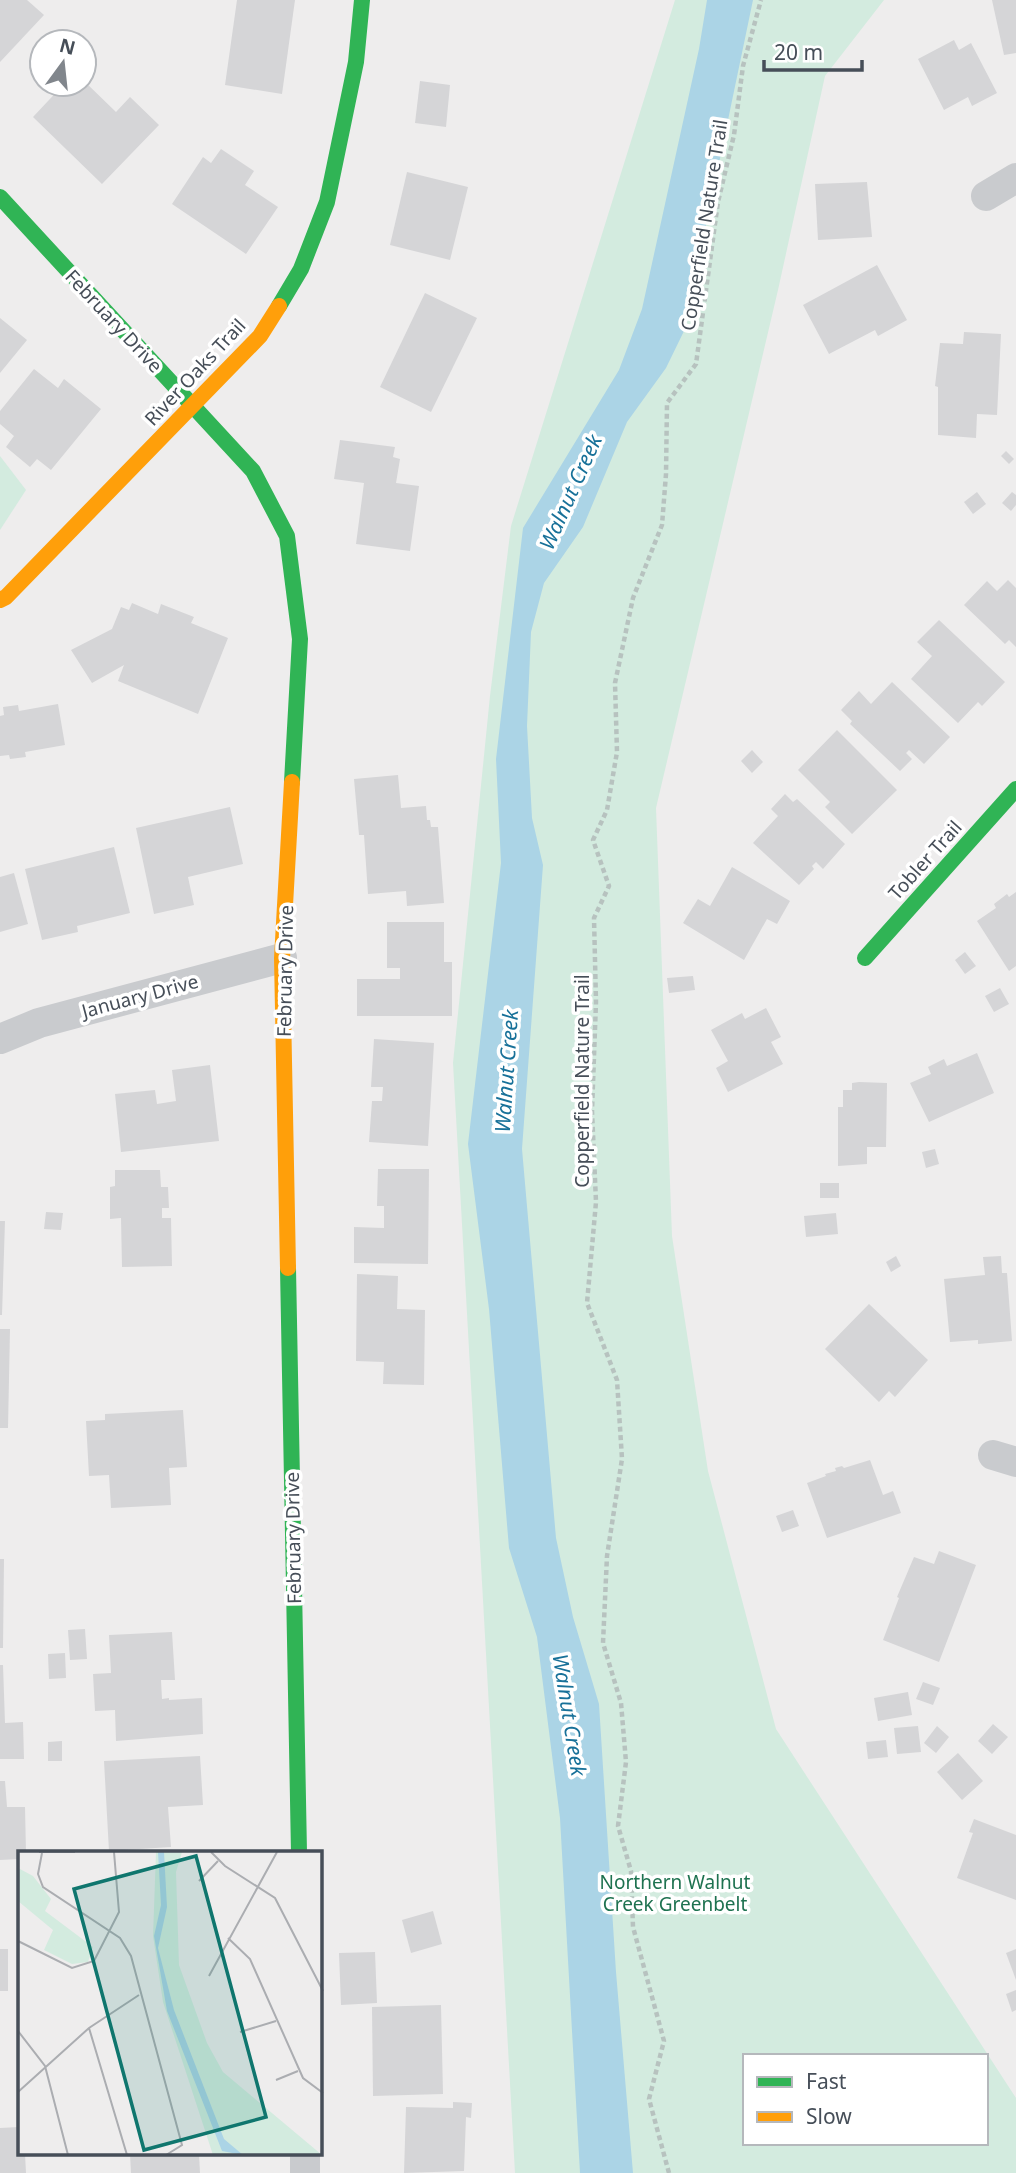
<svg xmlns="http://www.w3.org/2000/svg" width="1016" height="2173" viewBox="0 0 1016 2173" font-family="'Noto Sans',sans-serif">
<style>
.green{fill:#d3ebdf;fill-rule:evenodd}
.water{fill:#abd4e6}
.building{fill:#d5d5d7}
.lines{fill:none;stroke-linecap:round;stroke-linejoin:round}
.path{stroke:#b7c2bf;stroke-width:4.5;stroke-dasharray:5 3.5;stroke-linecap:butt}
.street{stroke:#c9cbce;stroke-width:30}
.fast{stroke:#30b455;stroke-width:16}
.slow{stroke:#ff9f0a;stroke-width:16}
.labels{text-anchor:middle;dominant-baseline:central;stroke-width:7;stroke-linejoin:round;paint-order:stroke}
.street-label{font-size:19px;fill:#464e58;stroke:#fff}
.park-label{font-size:19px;fill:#1e7250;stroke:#fff}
.water-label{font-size:21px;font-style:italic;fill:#187199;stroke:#fff}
.inset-road{fill:none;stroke:#abadb1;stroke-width:2}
.view{fill:#0f766e;fill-opacity:0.15;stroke:#0f766e;stroke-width:3.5}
.inset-edge{fill:none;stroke:#464e58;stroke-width:3.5}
</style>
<rect width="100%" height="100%" fill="#eeeded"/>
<!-- green -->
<g class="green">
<path d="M675 0H884L825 76 778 290 656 808 672 1236 708 1471 776 1729 1016 2098V2173H515L453 1063 490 696 511 526ZM745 2056H986V2143H745Z"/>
<path d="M0 456 26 490 0 530Z"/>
</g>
<!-- water -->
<path class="water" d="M707 0H753L684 331 666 368 627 422 583 527 544 583 531 632 527 726 532 818 543 865 522 1149 556 1538 573 1617 599 1704 616 1972 633 2173H580L560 1818 537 1637 509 1548 489 1309 468 1144 501 863 496 759 523 528 619 370 642 309 699 49Z"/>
<!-- building -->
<g class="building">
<path d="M0 0H27L44 15 0 62Z"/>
<path d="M237 0H295L282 94 225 85Z"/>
<path d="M992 0H1016V53L1004 55Z"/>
<path d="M954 40 959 50 971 43 997 93 972 106 968 97 944 110 918 59Z"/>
<path d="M84 81 116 112 130 97 159 125 102 184 33 117 64 84H84Z"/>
<path d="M420 81 450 85 446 127 415 123Z"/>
<path d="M221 149 254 171 245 185 278 207 246 254 172 204 203 157 211 163Z"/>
<path d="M407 172 468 187 450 260 390 245Z"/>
<path d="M867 182 872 237 818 240 815 184Z"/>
<path d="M877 265 907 320 878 336 875 330 829 354 803 305Z"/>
<path d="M425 293 477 318 431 412 380 387Z"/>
<path d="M0 318 27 340 0 373Z"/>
<path d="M964 332 1001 334 997 415 977 414 976 438 938 435V387L935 386 940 343 963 344Z"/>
<path d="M34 369 58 388 64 379 101 409 51 470 37 459 30 467 6 447 14 436 0 424V411Z"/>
<path d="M340 440 395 447 393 457 400 459 396 483 419 486 410 551 356 544 364 483 334 479Z"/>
<path d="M1006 451 1014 459 1009 464 1001 456Z"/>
<path d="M977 492 986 504 973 514 964 502Z"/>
<path d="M1012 492 1016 495V505L1011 511 1002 503Z"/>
<path d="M1008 580 1016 588V647L1009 640 1005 644 964 605 987 581 997 591Z"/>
<path d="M132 603 158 614 161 604 194 617 191 623 228 638 198 714 118 681 124 665 92 683 71 650 112 629 121 607 129 610Z"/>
<path d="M939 620 1005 682 982 706 978 702 958 723 911 679 932 656 917 642Z"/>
<path d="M892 682 950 737 924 764 909 750 906 753 912 759 900 771 850 724 852 721 841 710 859 691 871 704Z"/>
<path d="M58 704 65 745 25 752 26 757 10 759 9 755 0 756V716L4 715 3 707 18 705 19 711Z"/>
<path d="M837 730 897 790 852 834 825 807 830 802 798 770Z"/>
<path d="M752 750 763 762 752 773 741 761Z"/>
<path d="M398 775 401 808 426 806 427 820H430L431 827H438L444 903 407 906 406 891 368 894 364 835H359L354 779Z"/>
<path d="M785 794 793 802 797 799 845 844 823 869 816 862 812 866 814 869 799 885 753 843 778 816 771 809Z"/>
<path d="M230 807 243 864 188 877 194 905 154 914 136 828Z"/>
<path d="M114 847 130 913 77 926 78 932 42 940 25 869Z"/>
<path d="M732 867 790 901 777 924 767 919 744 960 683 923 698 899 710 906Z"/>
<path d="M14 873 28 924 0 932V877Z"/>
<path d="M1016 892V966L1009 971 977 921 996 908 994 904 1007 894 1009 897Z"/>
<path d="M387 922H444V962H452V1016H357V979H400V968H387Z"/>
<path d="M965 952 976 966 965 974 955 960Z"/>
<path d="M693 976 695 990 669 993 667 978Z"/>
<path d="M1000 988 1009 1004 994 1012 985 996Z"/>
<path d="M766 1008 781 1037 771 1042 783 1064 728 1092 716 1068 728 1061 711 1030 742 1013 745 1019Z"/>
<path d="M374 1039 434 1043 428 1146 369 1142 372 1101H382L383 1087H371Z"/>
<path d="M977 1053 994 1093 929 1122 910 1083 931 1074 928 1067 944 1059 947 1066Z"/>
<path d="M210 1065 219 1141 121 1152 115 1094 155 1090 157 1104 176 1101 172 1070Z"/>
<path d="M859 1082 887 1083 886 1147H867V1164L838 1166V1107H843V1090H852V1083Z"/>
<path d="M935 1149 939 1164 926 1168 922 1152Z"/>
<path d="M378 1169H429L428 1264 354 1263V1227L384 1228V1206H377Z"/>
<path d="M115 1170H160L161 1187H168L169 1208H162V1218H171L172 1266 122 1267 121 1218 110 1219V1187L115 1186Z"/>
<rect x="820" y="1183" width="19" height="15"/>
<path d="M46 1212 63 1213 61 1230 44 1229Z"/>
<path d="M836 1213 838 1234 806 1237 804 1216Z"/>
<path d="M0 1221H5L2 1315H0Z"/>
<path d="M896 1256 901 1266 891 1272 886 1262Z"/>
<path d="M1001 1256 1002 1273H1007L1012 1341 978 1344V1340L950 1342 944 1279 985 1275 983 1257Z"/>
<path d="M357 1274 398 1276 397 1309 425 1310 424 1385 383 1384 384 1362 356 1361Z"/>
<path d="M869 1304 928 1360 895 1397 889 1391 879 1402 825 1349Z"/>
<path d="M0 1329H10L8 1428H0Z"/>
<path d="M183 1410 187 1467 169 1468 171 1505 111 1508 109 1475 89 1476 86 1421 105 1420V1414Z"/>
<path d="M870 1460 883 1495 893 1491 901 1513 827 1538 807 1483 826 1476 825 1474 836 1471 835 1468 842 1466 844 1468Z"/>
<path d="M793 1510 799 1526 782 1532 776 1516Z"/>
<path d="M939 1551 976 1565 939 1662 883 1640 899 1598 897 1597 914 1557 934 1564Z"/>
<path d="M0 1559H4L3 1648H0Z"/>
<path d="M85 1629 87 1659 70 1660 68 1630Z"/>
<path d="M172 1632 175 1680H161L162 1699 169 1698V1700L202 1698 203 1734 116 1741 115 1710 95 1711 93 1674 111 1673 109 1635Z"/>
<path d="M65 1653 66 1678 49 1679 48 1654Z"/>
<path d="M0 1665H3L5 1723 23 1722 24 1759H0Z"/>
<path d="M923 1682 940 1688 933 1705 916 1699Z"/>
<path d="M908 1692 912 1715 878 1721 874 1698Z"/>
<path d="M993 1724 1008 1737 992 1754 978 1741Z"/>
<path d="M918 1726 921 1752 897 1754 894 1728Z"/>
<path d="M937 1726 949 1737 936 1753 924 1743Z"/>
<path d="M886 1740 888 1757 868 1759 866 1742Z"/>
<path d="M62 1741V1761H48V1742Z"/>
<path d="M958 1753 983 1781 962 1800 937 1772Z"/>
<path d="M200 1756 203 1805 168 1807 171 1847 109 1851 104 1761Z"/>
<path d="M0 1781H5L7 1807H25L26 1853H19V1859L0 1860Z"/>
<path d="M974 1819 1016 1835V1900L957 1878 973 1833 969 1832Z"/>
<path d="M433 1911 442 1944 411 1953 402 1920Z"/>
<rect x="0" y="1949" width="8" height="42"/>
<path d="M1016 1949V1980L1006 1953Z"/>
<path d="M375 1952 377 2003 341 2005 339 1953Z"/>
<path d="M1016 1990V2010L1012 2012 1006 1994Z"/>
<path d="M441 2005 443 2094 373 2096 372 2007Z"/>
<path d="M453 2102 472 2103 471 2118 466 2117 464 2171 404 2173 406 2107 453 2108Z"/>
<path d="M19 2127V2154H25L26 2173H0V2128Z"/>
<path d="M130 2154H199L200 2173H131Z"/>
</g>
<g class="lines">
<!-- path -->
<path class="path" d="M669 2173 649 2099 664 2041 633 1927 631 1871 618 1826 626 1762 621 1703 603 1643 607 1556 622 1459 617 1380 587 1303 596 1202 592 1111 596 1002 594 918 609 886 593 840 607 810 617 752 615 683 633 598 662 525 666 474 667 403 696 364 718 202 734 135 743 66 761 0"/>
<!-- street -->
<g class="street">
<path d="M986 196 1016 178"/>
<path d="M0 1039 39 1023 282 958"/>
<path d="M993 1455 1016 1462"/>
<path d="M305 2154V2173"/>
</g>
<!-- fast -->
<g class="fast">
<path d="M0 197 253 471 287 536 300 639 292 782"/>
<path d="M279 306 301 269 327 202 356 62 362 0"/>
<path d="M865 958 1016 789"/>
<path d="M288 1268 299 1853"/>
</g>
<!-- slow -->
<g class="slow">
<path d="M0 600 6 597 260 336 279 306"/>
<path d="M288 1268 282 958 292 782"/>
</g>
</g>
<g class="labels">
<!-- street labels -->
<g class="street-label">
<text transform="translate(704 225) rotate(-81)">Copperfield Nature Trail</text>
<text transform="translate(114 321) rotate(47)">February Drive</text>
<text transform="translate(195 372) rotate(-47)">River Oaks Trail</text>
<text transform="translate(925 860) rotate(-48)">Tobler Trail</text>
<text transform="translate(285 971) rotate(-89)">February Drive</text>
<text transform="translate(140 996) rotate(-15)">January Drive</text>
<text transform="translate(582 1081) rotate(-90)">Copperfield Nature Trail</text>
<text transform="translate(293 1538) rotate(-91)">February Drive</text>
</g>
<!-- park labels -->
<g class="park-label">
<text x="675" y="1882">Northern Walnut<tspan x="675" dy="22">Creek Greenbelt</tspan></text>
</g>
<!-- water labels -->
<g class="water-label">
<text transform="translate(570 492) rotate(-66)">Walnut Creek</text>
<text transform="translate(506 1071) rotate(-86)">Walnut Creek</text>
<text transform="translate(570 1715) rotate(81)">Walnut Creek</text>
</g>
</g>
<!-- overview -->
<g transform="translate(18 1851)">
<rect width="304" height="304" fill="#eeeded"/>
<path d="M138 1H164L158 21 161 114 189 192 205 221 304 304H195L145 151 135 85ZM0 17 15 25 33 48 27 60 75 96 70 111 54 113 26 99 35 79 0 50Z" fill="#d3ebdf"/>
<path d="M140 1H146L149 56 140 97 156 159 206 288 225 304 204 300 149 160 136 85 143 54Z" fill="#abd4e6"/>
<path class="inset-road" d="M21 1H57M193 1 207 15 257 47 305 140M24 2 20 23 25 36 102 87 113 105 164 294 148 304M181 30 200 10M210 87 232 108 285 227 305 242M0 90 54 117 76 110 101 61 96 1M191 125 259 1M71 177 109 304M0 180 27 215 50 304M222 181 258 170M258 229 280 220M0 241 71 177 121 144"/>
<path class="view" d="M178 5 248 266 126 299 56 38Z"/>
<rect width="304" height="304" class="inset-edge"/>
</g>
<!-- legend -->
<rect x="743" y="2054" width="245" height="91" fill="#ffffff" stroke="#b5b8bc" stroke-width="2"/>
<rect x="757" y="2077" width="35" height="10" fill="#30b455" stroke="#b5b8bc" stroke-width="2"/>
<text x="806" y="2089" font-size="21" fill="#464e58">Fast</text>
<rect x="757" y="2112" width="35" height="10" fill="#ff9f0a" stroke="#b5b8bc" stroke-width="2"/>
<text x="806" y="2124" font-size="21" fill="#464e58">Slow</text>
<!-- north arrow -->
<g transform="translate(63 63) rotate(15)"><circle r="33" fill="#ffffff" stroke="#b5b8bc" stroke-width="2"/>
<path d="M0-5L12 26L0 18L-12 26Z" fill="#81868c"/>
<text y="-10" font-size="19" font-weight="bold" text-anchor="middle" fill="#464e58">N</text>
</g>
<!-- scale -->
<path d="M764 60v10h98v-10" fill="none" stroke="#464e58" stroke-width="3.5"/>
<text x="774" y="60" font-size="21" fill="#464e58" stroke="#ffffff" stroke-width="5" paint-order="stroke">20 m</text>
</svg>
